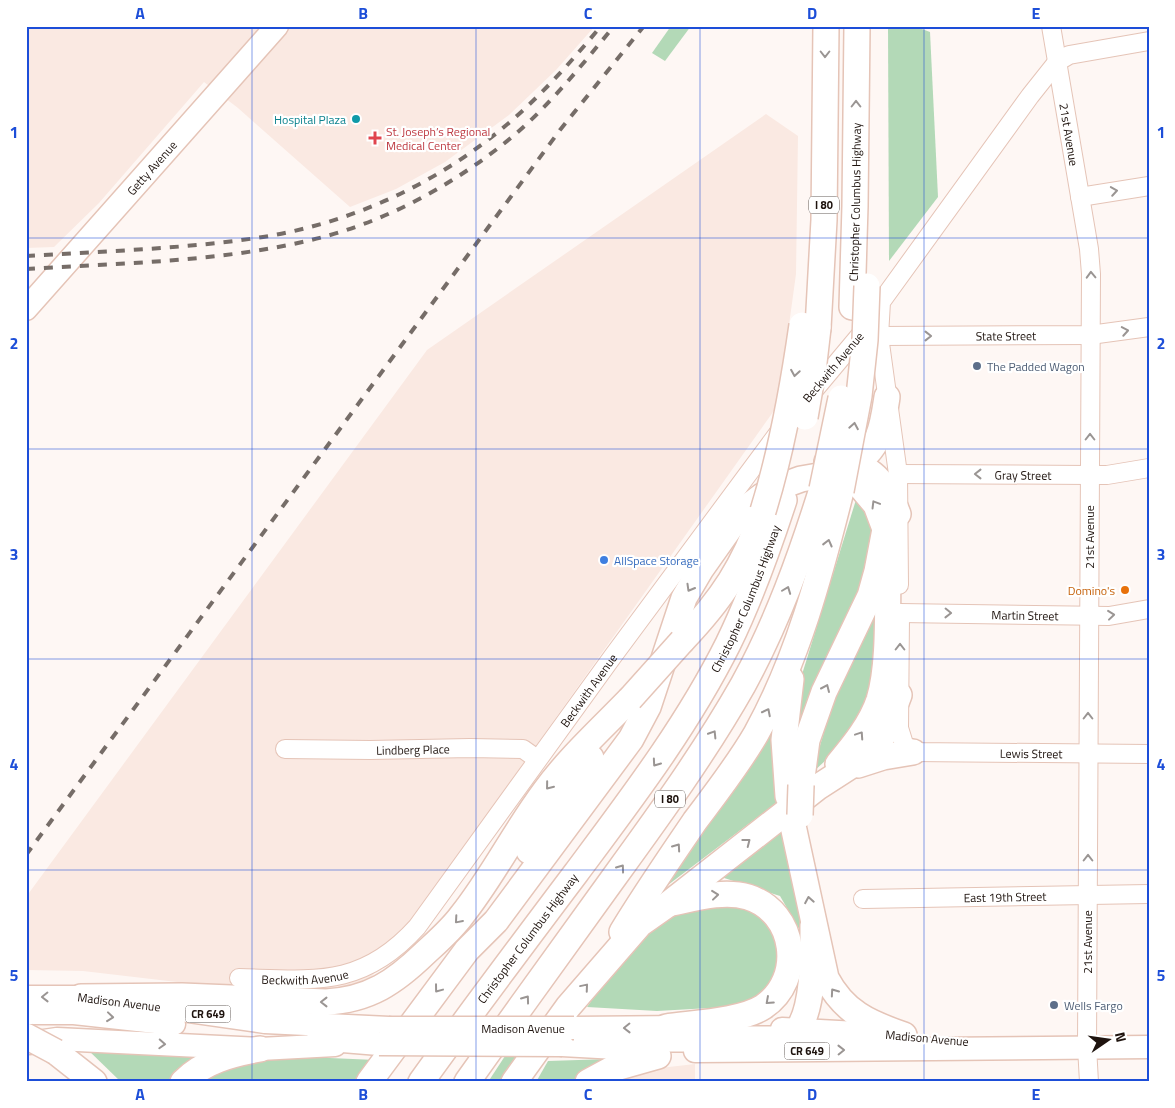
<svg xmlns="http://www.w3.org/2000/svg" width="1175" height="1108" viewBox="0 0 1175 1108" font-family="'Titillium Web',sans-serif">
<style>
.built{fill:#fae9e2}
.green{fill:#b3d9b7}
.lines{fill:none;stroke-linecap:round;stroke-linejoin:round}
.minor-casing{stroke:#e5c4b7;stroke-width:20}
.major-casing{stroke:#e5c4b7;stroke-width:25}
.highway-casing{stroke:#e5c4b7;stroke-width:28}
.minor{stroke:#fff;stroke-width:18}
.major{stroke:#fff;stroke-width:22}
.highway{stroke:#fff;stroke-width:25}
.rail{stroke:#766d68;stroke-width:4;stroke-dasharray:9 9;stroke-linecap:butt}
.major-bridge-casing{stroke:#e5c4b7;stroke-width:25;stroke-linecap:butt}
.highway-bridge-casing{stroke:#e5c4b7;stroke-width:28;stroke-linecap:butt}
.major-bridge{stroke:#fff;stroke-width:22}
.highway-bridge{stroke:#fff;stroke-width:25}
.oneway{stroke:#9a9593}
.grid{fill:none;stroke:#1d4ed8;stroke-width:1;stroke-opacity:0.55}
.culture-dot{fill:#0f9aa8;stroke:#fff;stroke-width:2}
.health-dot{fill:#e0444e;stroke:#fff;stroke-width:2}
.service-dot{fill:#5c6f8a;stroke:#fff;stroke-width:2}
.shop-dot{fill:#3f7fe0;stroke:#fff;stroke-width:2}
.food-dot{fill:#e8710a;stroke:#fff;stroke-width:2}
.labels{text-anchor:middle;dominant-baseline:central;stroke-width:4.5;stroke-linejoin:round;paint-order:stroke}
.shield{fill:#fff;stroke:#625a56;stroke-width:1}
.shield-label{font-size:11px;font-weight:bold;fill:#1e130e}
.culture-label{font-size:12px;fill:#0d838f;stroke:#fff;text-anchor:end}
.health-label{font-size:12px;fill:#be3a42;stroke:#fff;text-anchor:start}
.street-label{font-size:12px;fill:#1e130e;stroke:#fff}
.service-label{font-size:12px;fill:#4e5e75;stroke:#fff;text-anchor:start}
.shop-label{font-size:12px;fill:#366cbe;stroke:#fff;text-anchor:start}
.food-label{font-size:12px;fill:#c56008;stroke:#fff;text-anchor:end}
.neatline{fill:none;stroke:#1d4ed8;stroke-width:2}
.grid-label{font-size:16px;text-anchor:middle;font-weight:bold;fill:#1d4ed8}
</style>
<rect width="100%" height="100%" fill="#fef7f4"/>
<!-- built -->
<g class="built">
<path d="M26 26H595L556 70 509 115 445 162 396 189 350 207 238 108 204 82 99 203 54 247 26 248Z"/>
<path d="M766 114 798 136 796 274 778 405 356 999 314 998 83 971 26 970V897L427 350Z"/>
<path d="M695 1064V1082H620L631 1075 660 1068Z"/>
</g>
<!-- green -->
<g class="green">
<path d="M671 26H691L665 61 652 53Z"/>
<path d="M888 26H914L930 32 938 197 889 261Z"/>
<path d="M859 490 881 527 866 588 801 744 800 681Z"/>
<path d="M883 588 877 696 856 732 812 773 831 708Z"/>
<path d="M782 708 783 798 664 888Z"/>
<path d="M784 826 808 929 802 934 780 896 721 877Z"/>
<path d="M703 902 756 905 784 940 783 979 745 1006 657 1011 587 1007 628 948 672 911Z"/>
<path d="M85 1047 213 1053 180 1082H121Z"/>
<path d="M260 1055 376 1060 361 1082H194Z"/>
<path d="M505 1056H524L510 1082H488Z"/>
<path d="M609 1059 572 1082H536L548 1061Z"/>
</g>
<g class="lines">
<defs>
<g id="minor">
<path id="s1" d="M1051 26 1089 249 1091 274 1087 1047 1089 1082"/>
<path d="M1080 197 1149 186"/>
<path id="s2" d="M867 335 879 336 1090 335 1149 327"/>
<path d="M810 395 861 334 866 326"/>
<path id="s3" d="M898 474 1090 475H1107L1149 468"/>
<path d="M899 585 898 474 879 336 881 302 1030 96 1057 62 1069 55 1149 41"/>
<path id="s4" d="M900 613 1109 616 1149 609"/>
<path id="s5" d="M900 616 899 728 904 744 913 752 1149 754"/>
<path id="s6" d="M285 749 370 750 470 748 523 749 537 759"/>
<path id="s7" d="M863 899 1149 894"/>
<path id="s8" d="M239 978C314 980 362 988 417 927L613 656 782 428"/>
</g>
<g id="major">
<path id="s9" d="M26 309 277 26"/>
<path d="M26 997H81L98 999"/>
<path d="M139 1004 265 1022 389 1028"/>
<path d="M26 1013H74L174 1024"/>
<path d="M574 1028 685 1027"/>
<path d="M782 1029 895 1035"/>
<path d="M318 1039 379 1044"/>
<path d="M30 1043 57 1039 260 1049 335 1045"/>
<path d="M562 1045 653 1050"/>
<path d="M695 1051 1149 1047"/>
</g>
<g id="highway">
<path id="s10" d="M852 307 855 206 857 26"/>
<path d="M818 328 824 220 826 26"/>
<path d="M827 462C866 459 885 479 898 514"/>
<path d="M852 464C880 451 883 424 887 397"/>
<path d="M682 641C722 599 744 566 763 511"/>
<path d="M838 764C854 745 871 724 879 700 890 664 887 606 888 567"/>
<path d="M858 765 883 757 913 752"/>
<path d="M788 796 784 740 791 679"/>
<path d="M792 821 826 978C844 1012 868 1023 904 1035"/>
<path d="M529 851 591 758"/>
<path d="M622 932C645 894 670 858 695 821 716 793 738 765 756 734 798 658 820 575 841 491"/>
<path d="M81 997 182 996 326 1002C369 1000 395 982 425 953 438 941 452 929 462 915 493 876 515 831 545 791 569 758 601 729 630 699"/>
<path d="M666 1027C693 1023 741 1021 763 1007 805 979 796 912 748 897 724 890 696 898 672 903"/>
<path d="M635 1049 659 1039H778C786 1038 793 1036 798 1029 814 1007 813 953 813 926"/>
<path d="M56 1052 94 1082"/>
<path d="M183 1082C204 1061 232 1054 260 1049"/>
<path d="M369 1082 467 950 496 921 631 739 648 707 684 598 701 569 737 518 745 509 762 496 779 487 801 479 824 475 851 481 860 486 876 505 885 529 877 571 870 596 824 692 807 740 801 785"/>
<path id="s11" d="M421 1082C472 1011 524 942 576 873 631 799 687 726 728 644 751 597 768 549 784 500"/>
<path d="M467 1082C516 1013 565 945 615 876 660 814 705 752 743 685 777 623 801 556 822 489"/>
<path d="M514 1082 568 1007 640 924 667 905 818 787 863 758 884 734 899 695"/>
<path d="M588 1082 612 1069 658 1056"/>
</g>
</defs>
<!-- minor casing -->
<use href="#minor" class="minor-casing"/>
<!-- major casing -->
<use href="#major" class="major-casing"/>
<!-- highway casing -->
<use href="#highway" class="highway-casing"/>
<!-- minor -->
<use href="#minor" class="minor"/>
<!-- major -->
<use href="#major" class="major"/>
<!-- highway -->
<use href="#highway" class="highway"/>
<!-- rail -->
<g class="rail">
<path d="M26 256C105 251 185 249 263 237 351 223 436 184 504 127 540 97 571 62 601 26"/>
<path d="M26 269C121 263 219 262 311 240 384 223 454 185 512 137 550 105 582 65 614 26"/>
<path d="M26 855 560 130 644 26"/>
</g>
<defs>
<g id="major-bridge">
<path id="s12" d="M389 1028H574"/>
<path d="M379 1044 562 1045"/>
</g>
<g id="highway-bridge">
<path d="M805 417 813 371 818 328"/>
<path d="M822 489 841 398"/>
<path d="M841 491 859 396 865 340 867 286"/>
<path d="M763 511C782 450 793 388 802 325"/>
<path d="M630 699 682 641"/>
<path d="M800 815 801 785"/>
<path d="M26 1036 56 1052"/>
</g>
</defs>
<!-- major-bridge casing -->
<use href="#major-bridge" class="major-bridge-casing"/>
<!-- highway-bridge casing -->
<use href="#highway-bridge" class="highway-bridge-casing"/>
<!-- major-bridge -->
<use href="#major-bridge" class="major-bridge"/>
<!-- highway-bridge -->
<use href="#highway-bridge" class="highway-bridge"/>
</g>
<!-- one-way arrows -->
<defs><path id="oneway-chevron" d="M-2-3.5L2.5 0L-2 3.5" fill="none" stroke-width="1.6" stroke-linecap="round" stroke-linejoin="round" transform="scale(1.25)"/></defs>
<g class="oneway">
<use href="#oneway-chevron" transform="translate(825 54) rotate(90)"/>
<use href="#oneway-chevron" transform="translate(856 104) rotate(-90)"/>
<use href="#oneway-chevron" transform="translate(1114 191) rotate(-9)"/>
<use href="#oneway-chevron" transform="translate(1091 275) rotate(-92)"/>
<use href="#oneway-chevron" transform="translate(1125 331) rotate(-10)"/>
<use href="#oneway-chevron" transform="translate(928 336)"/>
<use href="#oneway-chevron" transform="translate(795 373) rotate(99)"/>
<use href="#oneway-chevron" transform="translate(854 426) rotate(-80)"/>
<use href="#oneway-chevron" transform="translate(1090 437) rotate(-90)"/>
<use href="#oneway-chevron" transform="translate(978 474) rotate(-180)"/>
<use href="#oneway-chevron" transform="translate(875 504) rotate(-121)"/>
<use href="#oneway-chevron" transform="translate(828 543) rotate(-76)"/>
<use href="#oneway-chevron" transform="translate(690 588) rotate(120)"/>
<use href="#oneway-chevron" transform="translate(787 590) rotate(-69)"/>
<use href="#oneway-chevron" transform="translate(948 613) rotate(1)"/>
<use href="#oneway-chevron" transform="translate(1111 615) rotate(-6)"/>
<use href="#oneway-chevron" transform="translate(900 647) rotate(-90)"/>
<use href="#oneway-chevron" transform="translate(826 688) rotate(-66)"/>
<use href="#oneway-chevron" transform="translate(767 712) rotate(-63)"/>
<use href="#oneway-chevron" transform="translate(1088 716) rotate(-90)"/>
<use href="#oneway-chevron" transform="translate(713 734) rotate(-58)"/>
<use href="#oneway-chevron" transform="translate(860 735) rotate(-56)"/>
<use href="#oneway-chevron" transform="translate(656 763) rotate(125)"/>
<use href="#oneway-chevron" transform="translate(549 786) rotate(129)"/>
<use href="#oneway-chevron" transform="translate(747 842) rotate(-38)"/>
<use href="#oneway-chevron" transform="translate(677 847) rotate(-55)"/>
<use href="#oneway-chevron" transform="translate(1088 858) rotate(-90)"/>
<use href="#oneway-chevron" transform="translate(621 868) rotate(-54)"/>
<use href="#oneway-chevron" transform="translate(715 895) rotate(-6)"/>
<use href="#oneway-chevron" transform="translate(809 900) rotate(-100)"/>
<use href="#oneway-chevron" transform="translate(458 920) rotate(131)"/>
<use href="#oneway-chevron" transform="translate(585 987) rotate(-50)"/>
<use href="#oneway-chevron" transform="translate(438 989) rotate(127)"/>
<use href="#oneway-chevron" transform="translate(834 992) rotate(-125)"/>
<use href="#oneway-chevron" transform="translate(45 997) rotate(179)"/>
<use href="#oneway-chevron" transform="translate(526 999) rotate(-54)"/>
<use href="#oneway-chevron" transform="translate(769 1001) rotate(138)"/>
<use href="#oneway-chevron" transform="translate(324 1002) rotate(-180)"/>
<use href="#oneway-chevron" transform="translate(110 1017) rotate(6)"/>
<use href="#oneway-chevron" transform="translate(627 1028) rotate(179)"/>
<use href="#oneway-chevron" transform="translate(162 1044) rotate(3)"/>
<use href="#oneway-chevron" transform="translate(841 1050) rotate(-1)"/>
</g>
<!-- grid -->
<path class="grid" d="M252 26V1082M476 26V1082M700 26V1082M924 26V1082M26 238H1149M26 449H1149M26 659H1149M26 870H1149"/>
<!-- markers -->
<circle class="culture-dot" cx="356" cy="119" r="5"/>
<path class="health-dot" d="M372.5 130.5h5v5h5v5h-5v5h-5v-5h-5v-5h5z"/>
<g class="service-dot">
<circle cx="977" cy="366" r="5"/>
<circle cx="1054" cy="1005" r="5"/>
</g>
<circle class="shop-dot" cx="604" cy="560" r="5"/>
<circle class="food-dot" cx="1125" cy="590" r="5"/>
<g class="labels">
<!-- shield labels -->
<g class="shield">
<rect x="809" y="196.5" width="30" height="17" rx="4"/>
<rect x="655" y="790.5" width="30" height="17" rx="4"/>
<rect x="185.5" y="1005.5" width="45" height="17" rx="4"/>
<rect x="784.5" y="1042.5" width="45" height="17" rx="4"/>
</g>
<g class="shield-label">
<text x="824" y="205">I 80</text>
<text x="670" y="799">I 80</text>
<text x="208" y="1014">CR 649</text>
<text x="807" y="1051">CR 649</text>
</g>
<!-- culture labels -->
<g class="culture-label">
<text x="346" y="119">Hospital Plaza</text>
</g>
<!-- health labels -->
<g class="health-label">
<text x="386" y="131">St. Joseph’s Regional<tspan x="386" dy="14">Medical Center</tspan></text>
</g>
<!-- street labels -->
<g class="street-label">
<text stroke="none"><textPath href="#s1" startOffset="110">21st Avenue</textPath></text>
<text stroke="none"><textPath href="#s9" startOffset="189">Getty Avenue</textPath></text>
<text stroke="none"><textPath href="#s10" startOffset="105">Christopher Columbus Highway</textPath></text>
<text stroke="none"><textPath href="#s2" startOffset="139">State Street</textPath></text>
<text transform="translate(833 367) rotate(-50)">Beckwith Avenue</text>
<text stroke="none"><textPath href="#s3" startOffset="125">Gray Street</textPath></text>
<text transform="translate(1089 537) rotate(-90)">21st Avenue</text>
<text stroke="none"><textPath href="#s11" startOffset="584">Christopher Columbus Highway</textPath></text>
<text stroke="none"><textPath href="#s4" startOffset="125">Martin Street</textPath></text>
<text stroke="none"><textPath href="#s8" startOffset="486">Beckwith Avenue</textPath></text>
<text stroke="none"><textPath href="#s6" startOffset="128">Lindberg Place</textPath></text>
<text stroke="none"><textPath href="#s5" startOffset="259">Lewis Street</textPath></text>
<text stroke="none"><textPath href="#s7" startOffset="142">East 19th Street</textPath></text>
<text stroke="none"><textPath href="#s11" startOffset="179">Christopher Columbus Highway</textPath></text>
<text transform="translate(1087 942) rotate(-90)">21st Avenue</text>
<text stroke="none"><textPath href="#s8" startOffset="66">Beckwith Avenue</textPath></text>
<text transform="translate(119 1002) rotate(7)">Madison Avenue</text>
<text stroke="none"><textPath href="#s12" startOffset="134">Madison Avenue</textPath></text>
<text transform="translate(927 1038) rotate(5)">Madison Avenue</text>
</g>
<!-- service labels -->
<g class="service-label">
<text x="987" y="366">The Padded Wagon</text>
<text x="1064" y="1005">Wells Fargo</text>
</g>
<!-- shop labels -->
<g class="shop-label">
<text x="614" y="560">AllSpace Storage</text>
</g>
<!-- food labels -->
<g class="food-label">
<text x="1115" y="590">Domino's</text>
</g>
</g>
<!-- border -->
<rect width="1175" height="1108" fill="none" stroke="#ffffff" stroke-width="55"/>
<!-- north arrow -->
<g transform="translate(1108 1040) rotate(77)" stroke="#ffffff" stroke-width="4" paint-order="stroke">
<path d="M0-4L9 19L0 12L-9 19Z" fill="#1e130e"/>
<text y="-8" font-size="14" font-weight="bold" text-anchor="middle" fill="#1e130e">N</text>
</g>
<rect x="28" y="28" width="1120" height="1052" class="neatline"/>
<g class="grid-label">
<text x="140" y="19">A</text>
<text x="363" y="19">B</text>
<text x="588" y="19">C</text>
<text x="812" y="19">D</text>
<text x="1036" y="19">E</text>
<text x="14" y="138">1</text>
<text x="1161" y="138">1</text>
<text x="14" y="349">2</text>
<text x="1161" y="349">2</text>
<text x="14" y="560">3</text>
<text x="1161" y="560">3</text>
<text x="14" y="770">4</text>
<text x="1161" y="770">4</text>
<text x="14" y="981">5</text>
<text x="1161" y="981">5</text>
<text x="140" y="1100">A</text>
<text x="363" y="1100">B</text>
<text x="588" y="1100">C</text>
<text x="812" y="1100">D</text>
<text x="1036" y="1100">E</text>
</g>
</svg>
